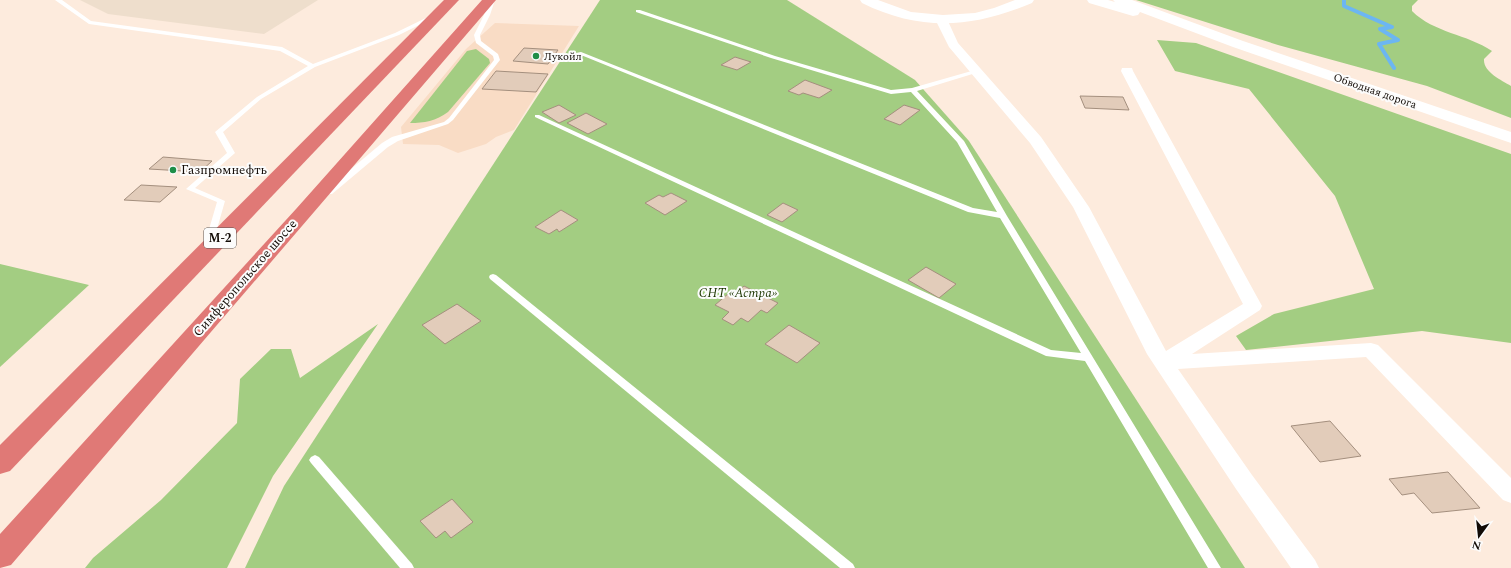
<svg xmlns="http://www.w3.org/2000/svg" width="1511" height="568" viewBox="0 0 1511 568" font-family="Spectral,serif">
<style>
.built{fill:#f9dcc5}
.industrial{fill:#eedecc}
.green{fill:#a3cd82}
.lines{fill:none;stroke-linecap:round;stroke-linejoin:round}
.stream{stroke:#6cb6f2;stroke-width:4}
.building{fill:#e2ccba;stroke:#a48f7e}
.lane{fill:#fff;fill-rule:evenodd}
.street{fill:#fff;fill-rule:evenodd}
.secondary{fill:#fff;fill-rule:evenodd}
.highway{fill:#e07976;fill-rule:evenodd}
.poi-dot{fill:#1e8e47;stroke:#fcfcfc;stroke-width:1.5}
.labels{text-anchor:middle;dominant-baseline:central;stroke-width:4;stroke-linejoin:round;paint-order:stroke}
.far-poi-label{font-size:11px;fill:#120b06;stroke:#fcfcfc;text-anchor:start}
.far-street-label{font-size:11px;fill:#120b06;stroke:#fcfcfc}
.shield{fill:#fcfcfc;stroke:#585350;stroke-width:1}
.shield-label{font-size:12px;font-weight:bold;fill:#120b06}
.poi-label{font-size:13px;fill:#120b06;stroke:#fcfcfc;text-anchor:start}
.street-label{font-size:13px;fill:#120b06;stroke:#fcfcfc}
.park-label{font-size:13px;font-style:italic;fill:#1c3600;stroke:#fcfcfc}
</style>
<rect width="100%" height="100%" fill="#fdebdd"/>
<!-- built -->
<path class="built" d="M495 23 579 26 514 130 496 137 486 144 458 153 439 145 403 144 401 127 466 49Z"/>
<!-- industrial -->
<path class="industrial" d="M80 0H318L264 34 108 14Z"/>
<!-- green -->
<g class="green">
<path d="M600 0H787L915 80 969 141 1245 568H245L284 486Z"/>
<path d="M1136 0H1418L1412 6V11C1434 33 1467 34 1492 51L1484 59C1483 72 1501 80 1511 86V118L1427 86 1278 45Z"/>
<path d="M1157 40 1196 43 1511 154V343L1422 331 1246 350 1236 336 1274 314 1374 289 1335 196 1249 89 1175 71Z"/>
<path d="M476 49 489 59 490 63 448 112C436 121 424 123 410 123L467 51Z"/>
<path d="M0 264 89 285 0 367Z"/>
<path d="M378 324 273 476 227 568H85L93 558 161 500 237 423 240 379 271 349H291L300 378Z"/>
</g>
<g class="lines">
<!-- stream -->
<path class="stream" d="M1344 0V6L1392 27 1380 29 1398 40 1379 44 1394 68"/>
</g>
<!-- building -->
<g class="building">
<path d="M524 48 558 50 548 64 513 61Z"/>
<path d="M735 57 751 62 737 70 721 65Z"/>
<path d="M496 71 548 74 536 92 482 89Z"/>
<path d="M805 80 832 90 819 98 803 93 799 95 788 91Z"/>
<path d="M1080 96 1123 97 1129 110 1085 108Z"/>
<path d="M559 105 576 115 559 123 542 112Z"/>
<path d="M904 105 920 110 900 125 884 119Z"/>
<path d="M586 113 607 124 588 134 567 123Z"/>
<path d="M163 157 212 161 200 172 149 169Z"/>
<path d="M141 185 177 187 160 202 124 200Z"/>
<path d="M671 193 687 201 665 215 645 203 659 195 663 197Z"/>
<path d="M783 203 798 210 782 222 767 215Z"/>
<path d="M561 210 578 220 559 232 557 229 549 234 535 227Z"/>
<path d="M926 267 956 284 939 298 908 280Z"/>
<path d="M744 286 778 303 767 313 761 310 748 322 741 318 733 325 722 319 729 312 715 305 729 293 734 295Z"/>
<path d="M457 304 481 321 445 344 422 325Z"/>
<path d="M789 325 820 343 797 363 765 344Z"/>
<path d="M1330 421 1361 456 1320 462 1291 426Z"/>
<path d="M1448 472 1480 508 1432 513 1414 493 1402 495 1389 479Z"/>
<path d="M452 499 473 522 451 538 445 531 436 538 420 521Z"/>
</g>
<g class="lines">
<!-- lane -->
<g class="lane">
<path d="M55 0H62L91 21 282 47 313 64 395 33 432 15 437 16 399 35 315 67 261 99 223 132 235 153 195 188 225 201 213 243 209 246 205 243 217 202 186 189 227 153 215 132 257 97 308 66 280 51 89 24Z"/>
<path d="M489 0H495L490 15 480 35 481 41 498 54 500 60 453 120 448 124 398 141 388 147 332 194H326L325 192 326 190 382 143 392 137 444 122 449 118 494 60 493 56 476 43 474 35 484 15Z"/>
<path d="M636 10H640L775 56 891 90 912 88 975 70H979V72L917 91 964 141 1007 216 1221 568H1208L1085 361 1046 356 535 117V115H539L1051 350 1081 353 1000 218 968 212 576 53 581 52 973 208 997 212 957 142 911 92 891 94 771 58 636 12Z"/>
<path d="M493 274 496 275 853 564 855 568H840L490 279 489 277 490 275Z"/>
<path d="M315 455 319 457 412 564 414 568H400L311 463 309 460 311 457Z"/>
</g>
<!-- street -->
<path class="street" d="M941 16 945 17 947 19 958 43 1041 137 1089 207 1166 351 1243 304 1121 71 1122 68H1132L1133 71 1262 306 1260 310 1192 354 1371 343 1378 345 1511 478V503L1503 500 1366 357 1178 369 1252 475 1315 560 1319 568H1291L1236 489 1147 354 1073 207 1030 143 949 47 935 19 937 17Z"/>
<!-- secondary -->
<g class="secondary">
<path d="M860 0H878L911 12 943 15 975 13 994 8 1015 0H1034L1032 3C973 28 921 32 862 3Z"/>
<path d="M1087 0H1108L1115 2 1113 0H1132L1243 41 1511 132V143L1233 47 1140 12 1138 15 1133 16 1089 3Z"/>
</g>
<!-- highway -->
<g class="highway">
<path d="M444 0H459L10 471 0 474V445Z"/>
<path d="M482 0H496L11 565 0 568V534L296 209Z"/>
</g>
</g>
<!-- markers -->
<g class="poi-dot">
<circle cx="536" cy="56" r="4"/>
<circle cx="173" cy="170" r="4"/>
</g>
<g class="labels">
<!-- far-poi labels -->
<g class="far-poi-label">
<text x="544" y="56">Лукойл</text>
</g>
<!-- far-street labels -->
<g class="far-street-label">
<text transform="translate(1375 91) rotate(19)">Обводная дорога</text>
</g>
<!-- shield labels -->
<rect class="shield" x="204" y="228" width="32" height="20" rx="3"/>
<g class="shield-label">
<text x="220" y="238">М-2</text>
</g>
<!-- poi labels -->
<g class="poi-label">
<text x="181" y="170">Газпромнефть</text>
</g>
<!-- street labels -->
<g class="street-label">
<text transform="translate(245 278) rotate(-49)">Симферопольское шоссе</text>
</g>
<!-- park labels -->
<g class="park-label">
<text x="738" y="293">СНТ «Астра»</text>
</g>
</g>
<!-- north arrow -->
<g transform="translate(1479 536) rotate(195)" stroke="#fcfcfc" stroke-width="3" paint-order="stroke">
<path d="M0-3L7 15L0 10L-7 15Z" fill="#120b06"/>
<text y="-6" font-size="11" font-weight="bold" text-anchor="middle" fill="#120b06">N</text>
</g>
</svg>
